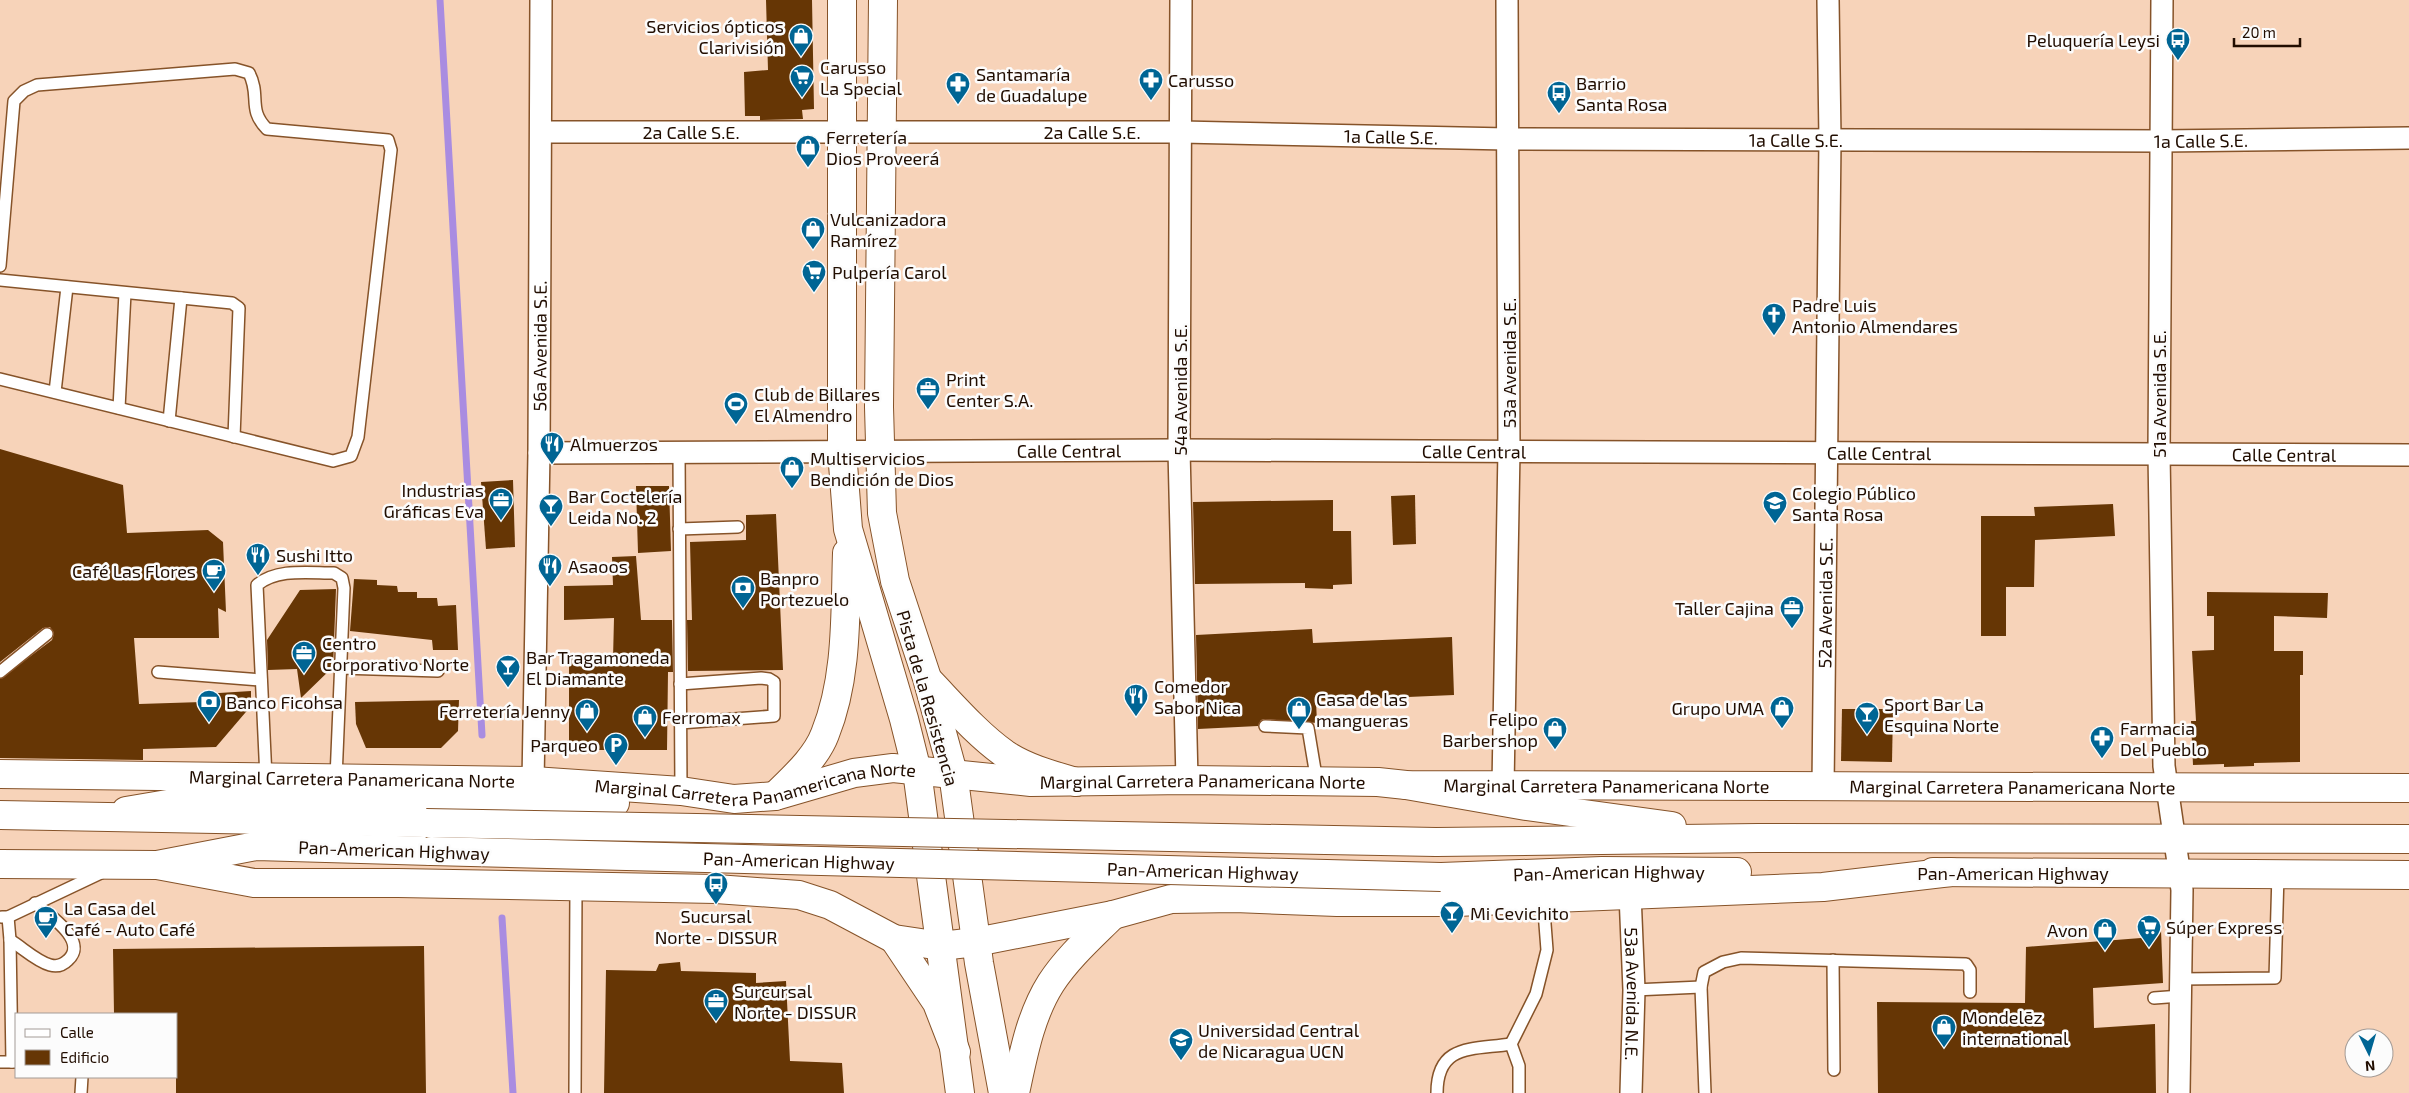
<svg xmlns="http://www.w3.org/2000/svg" width="2409" height="1093" viewBox="0 0 2409 1093" font-family="'Exo 2',sans-serif">
<style>
.lines{fill:none;stroke-linecap:round;stroke-linejoin:round}
.stream{stroke:#a98ce1;stroke-width:7}
.building{fill:#663605}
.lane-casing{stroke:#865329;stroke-width:14}
.street-casing{stroke:#865329;stroke-width:24}
.secondary-casing{stroke:#865329;stroke-width:30}
.primary-casing{stroke:#865329;stroke-width:30}
.highway-casing{stroke:#865329;stroke-width:30}
.lane{stroke:#fff;stroke-width:11}
.street{stroke:#fff;stroke-width:21}
.secondary{stroke:#fff;stroke-width:28}
.primary{stroke:#fff;stroke-width:28}
.highway{stroke:#fff;stroke-width:28}
.highway-bridge-casing{stroke:#865329;stroke-width:30;stroke-linecap:butt}
.highway-bridge{stroke:#fff;stroke-width:28}
.labels{text-anchor:middle;dominant-baseline:central;stroke-width:5;stroke-linejoin:round;paint-order:stroke}
.poi-label{font-size:18px;fill:#210d00;stroke:#fcfcfc;text-anchor:start}
.street-label{font-size:18px;fill:#210d00;stroke:#fcfcfc}
</style>
<rect width="100%" height="100%" fill="#f7d3b9"/>
<g class="lines">
<!-- stream -->
<g class="stream">
<path d="M440 0 482 735"/>
<path d="M502 918 513 1093"/>
</g>
</g>
<!-- building -->
<g class="building">
<path d="M766 0H812L814 109 802 110 803 119 760 120V116H745L744 72 768 70Z"/>
<path d="M0 449 123 485 127 533 208 530 223 542 226 612 218 608 219 638H134L139 704 202 702 203 694 251 691V706L216 747 143 749V760L0 758V679L52 640 54 633 50 627 43 628 0 662Z"/>
<path d="M513 480 515 547 486 549 481 482Z"/>
<path d="M636 486H669L671 551 638 553Z"/>
<path d="M1415 495 1416 544 1393 545 1391 496Z"/>
<path d="M1333 500V531H1351L1352 584 1333 585V589L1305 588V583L1195 584 1193 502Z"/>
<path d="M2113 504 2115 536 2035 540 2034 587H2006V636H1981V516H2035L2034 507Z"/>
<path d="M776 514 783 670 688 671 687 620H692L690 542 746 540V515Z"/>
<path d="M636 556 641 620H672L673 672H668L667 750H569V658L613 659 614 618 564 620V586L613 585 612 557Z"/>
<path d="M354 579 377 580V585L397 586 398 592H417V598H437L438 606 456 605 458 650H433L432 640 350 631Z"/>
<path d="M336 589 333 667 301 698 297 669 268 670 267 640 300 590Z"/>
<path d="M2207 592 2328 593 2327 618 2274 616V651H2303V675H2300V762L2254 763V766L2224 767V764L2193 765 2191 721H2196L2192 651 2214 650V616H2207Z"/>
<path d="M1312 629 1313 643 1452 637 1454 695 1316 701 1317 723 1265 719 1261 720 1258 726 1198 729 1196 635Z"/>
<path d="M459 700 458 731 441 748H366L356 724 355 702Z"/>
<path d="M1842 709H1893L1892 762 1841 761Z"/>
<path d="M2161 930 2163 983 2093 988 2094 1028 2155 1024 2156 1093H1878L1877 1002 2025 1003 2026 947 2141 938V931Z"/>
<path d="M424 946 426 1093H176V1014H114L113 949Z"/>
<path d="M680 962 681 971 756 973V983L786 981 790 1061 842 1063 844 1093H604L606 970 656 971 659 964Z"/>
</g>
<g class="lines">
<defs>
<g id="lane">
<path d="M0 266 14 101 24 91 37 85 235 69 249 73C261 96 247 109 267 129L388 140 391 150 358 437 351 456 333 461 0 379"/>
<path d="M0 280 232 303 239 308 234 437"/>
<path d="M55 392 67 287"/>
<path d="M119 408 125 293"/>
<path d="M169 421 181 298"/>
<path d="M679 452 681 791"/>
<path d="M679 529 738 527"/>
<path d="M341 668 438 671"/>
<path d="M0 672 47 634"/>
<path d="M158 672 261 680"/>
<path d="M680 684 761 678 769 679 774 682V716L680 723"/>
<path d="M1265 726 1308 728 1317 782"/>
<path d="M266 778 257 585C277 568 309 573 334 573L342 578 344 588 336 778"/>
<path d="M2 917H8L103 872"/>
<path d="M8 917 10 940 12 1062"/>
<path d="M10 940C23 948 36 961 50 965 57 967 63 965 68 960 89 941 49 915 35 903"/>
<path d="M1833 960 1834 1070"/>
<path d="M2181 979 2275 978 2278 874"/>
<path d="M1634 990 1701 987"/>
<path d="M2154 998 2181 996"/>
<path d="M0 1062H16"/>
<path d="M81 1093 82 1077"/>
<path d="M575 1093 576 887"/>
<path d="M1437 1093C1437 1043 1473 1050 1511 1044"/>
<path d="M1519 1093V1066L1511 1044 1536 994 1547 950 1543 898"/>
<path d="M1705 1093 1701 987 1704 972 1723 962 1741 958 1966 964 1970 970V992"/>
</g>
<g id="street">
<path d="M1181 0 1179 450 1187 780"/>
<path d="M2162 0 2159 453 2164 766 2182 890 2179 1093"/>
<path id="s1" d="M541 132H1182L1507 139 2161 141 2409 138"/>
<path id="s2" d="M539 453 1179 450 2409 455"/>
<path id="s3" d="M533 781 539 453 541 0"/>
<path d="M1503 786 1509 450 1507 0"/>
<path id="s4" d="M1823 787 1830 139 1828 0"/>
<path id="s5" d="M1630 894 1634 990 1631 1093"/>
</g>
<g id="secondary">
<path d="M917 771 960 1093"/>
<path d="M953 773 979 963 1003 1093"/>
<path id="s6" d="M0 774 533 781 681 791 734 799 775 796 854 773 893 768 1031 782 1187 780 1378 782 1406 785 2409 788"/>
<path d="M126 811 185 801 615 803"/>
<path d="M1015 1093C1023 1056 1030 1016 1051 983 1068 957 1092 936 1113 915"/>
</g>
<g id="primary">
<path d="M842 0V451L848 529 904 719 917 771"/>
<path d="M883 0 879 407 882 513 895 581 927 678 953 773"/>
<path d="M930 682C953 706 977 734 1005 754 1026 768 1052 775 1076 782"/>
<path d="M775 796C793 778 816 758 825 734 848 677 845 613 847 553"/>
</g>
<g id="highway">
<path d="M1406 785 1526 806 1672 826"/>
<path d="M0 815 426 823"/>
<path d="M1436 842 1758 838 2409 839"/>
<path d="M0 864 157 865 256 846 431 851"/>
<path d="M157 865 254 883H398L716 889 799 895 830 905 894 939 941 946 976 942 1113 915 1171 899 1235 898 1337 902H1456L1823 887 1951 872"/>
<path d="M1933 872 2409 875"/>
<path id="s7" d="M1441 877 1602 871 1737 872"/>
<path d="M894 939 937 1003 956 1052"/>
</g>
</defs>
<!-- lane casing -->
<use href="#lane" class="lane-casing"/>
<!-- street casing -->
<use href="#street" class="street-casing"/>
<!-- secondary casing -->
<use href="#secondary" class="secondary-casing"/>
<!-- primary casing -->
<use href="#primary" class="primary-casing"/>
<!-- highway casing -->
<use href="#highway" class="highway-casing"/>
<!-- lane -->
<use href="#lane" class="lane"/>
<!-- street -->
<use href="#street" class="street"/>
<!-- secondary -->
<use href="#secondary" class="secondary"/>
<!-- primary -->
<use href="#primary" class="primary"/>
<!-- highway -->
<use href="#highway" class="highway"/>
<defs>
<g id="highway-bridge">
<path d="M426 823 1436 842"/>
<path id="s8" d="M431 851 1441 877"/>
</g>
</defs>
<!-- highway-bridge casing -->
<use href="#highway-bridge" class="highway-bridge-casing"/>
<!-- highway-bridge -->
<use href="#highway-bridge" class="highway-bridge"/>
</g>
<!-- icons -->
<defs>
<symbol id="shop-pin" viewBox="-11 -11 22 30"><path d="M0 17L-7.5 6A9.5 9.5 0 1 1 7.5 6Z" fill="#006594" stroke="#fcfcfc"/><path d="M-5-2.5h2.3a2.7 3.5 0 0 1 5.4 0H5L5.5 6h-11ZM-1.5-2.5h3a1.5 2.3 0 0 0-3 0Z" fill="#fff"/></symbol>
<symbol id="bus-pin" viewBox="-11 -11 22 30"><path d="M0 17L-7.5 6A9.5 9.5 0 1 1 7.5 6Z" fill="#006594" stroke="#fcfcfc"/><path d="M-5-6H5V4H4V6H2V4H-2V6H-4V4H-5ZM-3.5-4V0h7V-4ZM-3.5 1.2v1.5H-2V1.2ZM2 1.2v1.5H3.5V1.2Z" fill="#fff"/></symbol>
<symbol id="supermarket-pin" viewBox="-11 -11 22 30"><path d="M0 17L-7.5 6A9.5 9.5 0 1 1 7.5 6Z" fill="#006594" stroke="#fcfcfc"/><path d="M-6-5.5h2.5l.6 2H6L4.5 2H-2.5L-4.4-4H-6ZM-1.5 3.2a1.3 1.3 0 1 0 .1 0ZM3 3.2a1.3 1.3 0 1 0 .1 0Z" fill="#fff"/></symbol>
<symbol id="pharmacy-pin" viewBox="-11 -11 22 30"><path d="M0 17L-7.5 6A9.5 9.5 0 1 1 7.5 6Z" fill="#006594" stroke="#fcfcfc"/><path d="M-2-6h4v4h4v4h-4v4h-4v-4h-4v-4h4Z" fill="#fff"/></symbol>
<symbol id="church-pin" viewBox="-11 -11 22 30"><path d="M0 17L-7.5 6A9.5 9.5 0 1 1 7.5 6Z" fill="#006594" stroke="#fcfcfc"/><path d="M-1.2-6h2.4v3.5h3.3v2.4h-3.3V6h-2.4V-.1h-3.3v-2.4h3.3Z" fill="#fff"/></symbol>
<symbol id="office-pin" viewBox="-11 -11 22 30"><path d="M0 17L-7.5 6A9.5 9.5 0 1 1 7.5 6Z" fill="#006594" stroke="#fcfcfc"/><path d="M-6-3h4V-5.5h4V-3h4V5H-6ZM-1-4.5V-3h2v-1.5ZM-6 0V1H6V0Z" fill="#fff"/></symbol>
<symbol id="stadium-pin" viewBox="-11 -11 22 30"><path d="M0 17L-7.5 6A9.5 9.5 0 1 1 7.5 6Z" fill="#006594" stroke="#fcfcfc"/><path d="M0-5a6.5 5 0 1 0 0 10a6.5 5 0 1 0 0-10ZM-3.5-1.8h7v3.6h-7Z" fill="#fff"/></symbol>
<symbol id="restaurant-pin" viewBox="-11 -11 22 30"><path d="M0 17L-7.5 6A9.5 9.5 0 1 1 7.5 6Z" fill="#006594" stroke="#fcfcfc"/><path d="M-5-6h1v4h1v-4h1v4h1v-4h1v5L-1.5 .5V6h-2V.5L-5-1ZM5-6V6H3V1.5H1.5Q1.5-4 5-6Z" fill="#fff"/></symbol>
<symbol id="school-pin" viewBox="-11 -11 22 30"><path d="M0 17L-7.5 6A9.5 9.5 0 1 1 7.5 6Z" fill="#006594" stroke="#fcfcfc"/><path d="M0-5L7-2L0 1L-7-2ZM-4 1L0 2.5L4 1V4Q0 6-4 4Z" fill="#fff"/></symbol>
<symbol id="bar-pin" viewBox="-11 -11 22 30"><path d="M0 17L-7.5 6A9.5 9.5 0 1 1 7.5 6Z" fill="#006594" stroke="#fcfcfc"/><path d="M-6-5H6L.8 .8V4.5H3.5V6h-7V4.5H-.8V.8Z" fill="#fff"/></symbol>
<symbol id="cafe-pin" viewBox="-11 -11 22 30"><path d="M0 17L-7.5 6A9.5 9.5 0 1 1 7.5 6Z" fill="#006594" stroke="#fcfcfc"/><path d="M-5.5-4.5H6V0H3Q3 3.5 0 3.5H-2.5Q-5.5 3.5-5.5 0ZM3-3.2v2h1.7v-2ZM-6 4.5H4V6H-6Z" fill="#fff"/></symbol>
<symbol id="bank-pin" viewBox="-11 -11 22 30"><path d="M0 17L-7.5 6A9.5 9.5 0 1 1 7.5 6Z" fill="#006594" stroke="#fcfcfc"/><path d="M-6-4H6V4H-6ZM0-2.3a2.3 2.3 0 1 0 0 4.6a2.3 2.3 0 1 0 0-4.6Z" fill="#fff"/></symbol>
<symbol id="parking-pin" viewBox="-11 -11 22 30"><path d="M0 17L-7.5 6A9.5 9.5 0 1 1 7.5 6Z" fill="#006594" stroke="#fcfcfc"/><path d="M-3.5-5.5H1a3.5 3.5 0 0 1 0 7H-1V5.5H-3.5ZM-1-3.4V-.6H.8a1.4 1.4 0 0 0 0-2.8Z" fill="#fff"/></symbol>
<symbol id="university-pin" viewBox="-11 -11 22 30"><path d="M0 17L-7.5 6A9.5 9.5 0 1 1 7.5 6Z" fill="#006594" stroke="#fcfcfc"/><path d="M0-5L7-2L0 1L-7-2ZM-4 1L0 2.5L4 1V4Q0 6-4 4Z" fill="#fff"/></symbol>
</defs>
<g fill-rule="evenodd">
<use href="#shop-pin" x="787" y="22" width="28" height="38"/>
<use href="#bus-pin" x="2164" y="26" width="28" height="38"/>
<use href="#supermarket-pin" x="788" y="63" width="28" height="38"/>
<use href="#pharmacy-pin" x="1137" y="66" width="28" height="38"/>
<use href="#pharmacy-pin" x="944" y="70" width="28" height="38"/>
<use href="#bus-pin" x="1545" y="79" width="28" height="38"/>
<use href="#shop-pin" x="794" y="133" width="28" height="38"/>
<use href="#shop-pin" x="799" y="215" width="28" height="38"/>
<use href="#supermarket-pin" x="800" y="258" width="28" height="38"/>
<use href="#church-pin" x="1760" y="301" width="28" height="38"/>
<use href="#office-pin" x="914" y="375" width="28" height="38"/>
<use href="#stadium-pin" x="722" y="390" width="28" height="38"/>
<use href="#restaurant-pin" x="538" y="430" width="28" height="38"/>
<use href="#shop-pin" x="778" y="454" width="28" height="38"/>
<use href="#office-pin" x="487" y="486" width="28" height="38"/>
<use href="#school-pin" x="1761" y="489" width="28" height="38"/>
<use href="#bar-pin" x="537" y="492" width="28" height="38"/>
<use href="#restaurant-pin" x="244" y="541" width="28" height="38"/>
<use href="#restaurant-pin" x="536" y="552" width="28" height="38"/>
<use href="#cafe-pin" x="200" y="557" width="28" height="38"/>
<use href="#bank-pin" x="729" y="574" width="28" height="38"/>
<use href="#office-pin" x="1778" y="594" width="28" height="38"/>
<use href="#office-pin" x="290" y="639" width="28" height="38"/>
<use href="#bar-pin" x="494" y="653" width="28" height="38"/>
<use href="#restaurant-pin" x="1122" y="682" width="28" height="38"/>
<use href="#bank-pin" x="195" y="688" width="28" height="38"/>
<use href="#shop-pin" x="1768" y="694" width="28" height="38"/>
<use href="#shop-pin" x="1285" y="695" width="28" height="38"/>
<use href="#shop-pin" x="573" y="697" width="28" height="38"/>
<use href="#bar-pin" x="1853" y="700" width="28" height="38"/>
<use href="#shop-pin" x="631" y="703" width="28" height="38"/>
<use href="#shop-pin" x="1541" y="715" width="28" height="38"/>
<use href="#pharmacy-pin" x="2088" y="724" width="28" height="38"/>
<use href="#parking-pin" x="602" y="731" width="28" height="38"/>
<use href="#bus-pin" x="702" y="870" width="28" height="38"/>
<use href="#bar-pin" x="1438" y="899" width="28" height="38"/>
<use href="#cafe-pin" x="32" y="904" width="28" height="38"/>
<use href="#supermarket-pin" x="2135" y="913" width="28" height="38"/>
<use href="#shop-pin" x="2091" y="916" width="28" height="38"/>
<use href="#office-pin" x="702" y="987" width="28" height="38"/>
<use href="#shop-pin" x="1930" y="1013" width="28" height="38"/>
<use href="#university-pin" x="1167" y="1026" width="28" height="38"/>
</g>
<g class="labels">
<!-- poi labels -->
<g class="poi-label">
<text x="784" y="26" text-anchor="end">Servicios ópticos<tspan x="784" dy="21">Clarivisión</tspan></text>
<text x="2160" y="40" text-anchor="end">Peluquería Leysi</text>
<text x="820" y="67">Carusso<tspan x="820" dy="21">La Special</tspan></text>
<text x="976" y="74">Santamaría<tspan x="976" dy="21">de Guadalupe</tspan></text>
<text x="1168" y="80">Carusso</text>
<text x="1576" y="83">Barrio<tspan x="1576" dy="21">Santa Rosa</tspan></text>
<text x="826" y="137">Ferretería<tspan x="826" dy="21">Dios Proveerá</tspan></text>
<text x="830" y="219">Vulcanizadora<tspan x="830" dy="21">Ramírez</tspan></text>
<text x="832" y="272">Pulpería Carol</text>
<text x="1792" y="305">Padre Luis<tspan x="1792" dy="21">Antonio Almendares</tspan></text>
<text x="946" y="379">Print<tspan x="946" dy="21">Center S.A.</tspan></text>
<text x="754" y="394">Club de Billares<tspan x="754" dy="21">El Almendro</tspan></text>
<text x="570" y="444">Almuerzos</text>
<text x="810" y="458">Multiservicios<tspan x="810" dy="21">Bendición de Dios</tspan></text>
<text x="484" y="490" text-anchor="end">Industrias<tspan x="484" dy="21">Gráficas Eva</tspan></text>
<text x="1792" y="493">Colegio Público<tspan x="1792" dy="21">Santa Rosa</tspan></text>
<text x="568" y="496">Bar Coctelería<tspan x="568" dy="21">Leida No. 2</tspan></text>
<text x="276" y="555">Sushi Itto</text>
<text x="568" y="566">Asaoos</text>
<text x="196" y="571" text-anchor="end">Café Las Flores</text>
<text x="760" y="578">Banpro<tspan x="760" dy="21">Portezuelo</tspan></text>
<text x="1774" y="608" text-anchor="end">Taller Cajina</text>
<text x="322" y="643">Centro<tspan x="322" dy="21">Corporativo Norte</tspan></text>
<text x="526" y="657">Bar Tragamoneda<tspan x="526" dy="21">El Diamante</tspan></text>
<text x="1154" y="686">Comedor<tspan x="1154" dy="21">Sabor Nica</tspan></text>
<text x="1316" y="699">Casa de las<tspan x="1316" dy="21">mangueras</tspan></text>
<text x="226" y="702">Banco Ficohsa</text>
<text x="1884" y="704">Sport Bar La<tspan x="1884" dy="21">Esquina Norte</tspan></text>
<text x="1764" y="708" text-anchor="end">Grupo UMA</text>
<text x="570" y="711" text-anchor="end">Ferretería Jenny</text>
<text x="662" y="717">Ferromax</text>
<text x="1538" y="719" text-anchor="end">Felipo<tspan x="1538" dy="21">Barbershop</tspan></text>
<text x="2120" y="728">Farmacia<tspan x="2120" dy="21">Del Pueblo</tspan></text>
<text x="598" y="745" text-anchor="end">Parqueo</text>
<text x="64" y="908">La Casa del<tspan x="64" dy="21">Café - Auto Café</tspan></text>
<text x="1470" y="913">Mi Cevichito</text>
<text x="716" y="916" text-anchor="middle">Sucursal<tspan x="716" dy="21">Norte - DISSUR</tspan></text>
<text x="2166" y="927">Súper Express</text>
<text x="2088" y="930" text-anchor="end">Avon</text>
<text x="734" y="991">Surcursal<tspan x="734" dy="21">Norte - DISSUR</tspan></text>
<text x="1962" y="1017">Mondelēz<tspan x="1962" dy="21">international</tspan></text>
<text x="1198" y="1030">Universidad Central<tspan x="1198" dy="21">de Nicaragua UCN</tspan></text>
</g>
<!-- street labels -->
<g class="street-label">
<text stroke="none"><textPath href="#s1" startOffset="150">2a Calle S.E.</textPath></text>
<text stroke="none"><textPath href="#s1" startOffset="551">2a Calle S.E.</textPath></text>
<text stroke="none"><textPath href="#s1" startOffset="850">1a Calle S.E.</textPath></text>
<text stroke="none"><textPath href="#s1" startOffset="1255">1a Calle S.E.</textPath></text>
<text stroke="none"><textPath href="#s1" startOffset="1660">1a Calle S.E.</textPath></text>
<text stroke="none"><textPath href="#s3" startOffset="435">56a Avenida S.E.</textPath></text>
<text transform="translate(1509 363) rotate(-90)">53a Avenida S.E.</text>
<text transform="translate(1180 390) rotate(-90)">54a Avenida S.E.</text>
<text transform="translate(2159 394) rotate(-90)">51a Avenida S.E.</text>
<text stroke="none"><textPath href="#s2" startOffset="530">Calle Central</textPath></text>
<text stroke="none"><textPath href="#s2" startOffset="935">Calle Central</textPath></text>
<text stroke="none"><textPath href="#s2" startOffset="1340">Calle Central</textPath></text>
<text stroke="none"><textPath href="#s2" startOffset="1745">Calle Central</textPath></text>
<text stroke="none"><textPath href="#s4" startOffset="184">52a Avenida S.E.</textPath></text>
<text transform="translate(928 698) rotate(74)">Pista de la Resistencia</text>
<text stroke="none"><textPath href="#s6" startOffset="758">Marginal Carretera Panamericana Norte</textPath></text>
<text stroke="none"><textPath href="#s6" startOffset="352">Marginal Carretera Panamericana Norte</textPath></text>
<text stroke="none"><textPath href="#s6" startOffset="1208">Marginal Carretera Panamericana Norte</textPath></text>
<text stroke="none"><textPath href="#s6" startOffset="1612">Marginal Carretera Panamericana Norte</textPath></text>
<text stroke="none"><textPath href="#s6" startOffset="2018">Marginal Carretera Panamericana Norte</textPath></text>
<text transform="translate(394 850) rotate(2)">Pan-American Highway</text>
<text stroke="none"><textPath href="#s8" startOffset="368">Pan-American Highway</textPath></text>
<text stroke="none"><textPath href="#s8" startOffset="772">Pan-American Highway</textPath></text>
<text stroke="none"><textPath href="#s7" startOffset="168">Pan-American Highway</textPath></text>
<text x="2013" y="873">Pan-American Highway</text>
<text stroke="none"><textPath href="#s5" startOffset="100">53a Avenida N.E.</textPath></text>
</g>
</g>
<!-- legend -->
<rect x="15" y="1013" width="162" height="65" fill="#fcfcfc" stroke="#a49c97"/>
<rect x="25" y="1029" width="25" height="8" fill="#ffffff" stroke="#a49c97"/>
<text x="60" y="1038" font-size="15" fill="#210d00">Calle</text>
<rect x="25" y="1050" width="25" height="15" fill="#663605" stroke="#a49c97"/>
<text x="60" y="1063" font-size="15" fill="#210d00">Edificio</text>
<!-- north arrow -->
<g transform="translate(2369 1053) rotate(175)"><circle r="24" fill="#fcfcfc" stroke="#a49c97"/>
<path d="M0-4L9 19L0 12L-9 19Z" fill="#006594"/>
<text y="-8" font-size="14" font-weight="bold" text-anchor="middle" fill="#210d00">N</text>
</g>
<!-- scale -->
<path d="M2234 38v8h66v-8" fill="none" stroke="#210d00" stroke-width="2.5"/>
<text x="2242" y="38" font-size="15" fill="#210d00" stroke="#fcfcfc" stroke-width="4" paint-order="stroke">20 m</text>
</svg>
